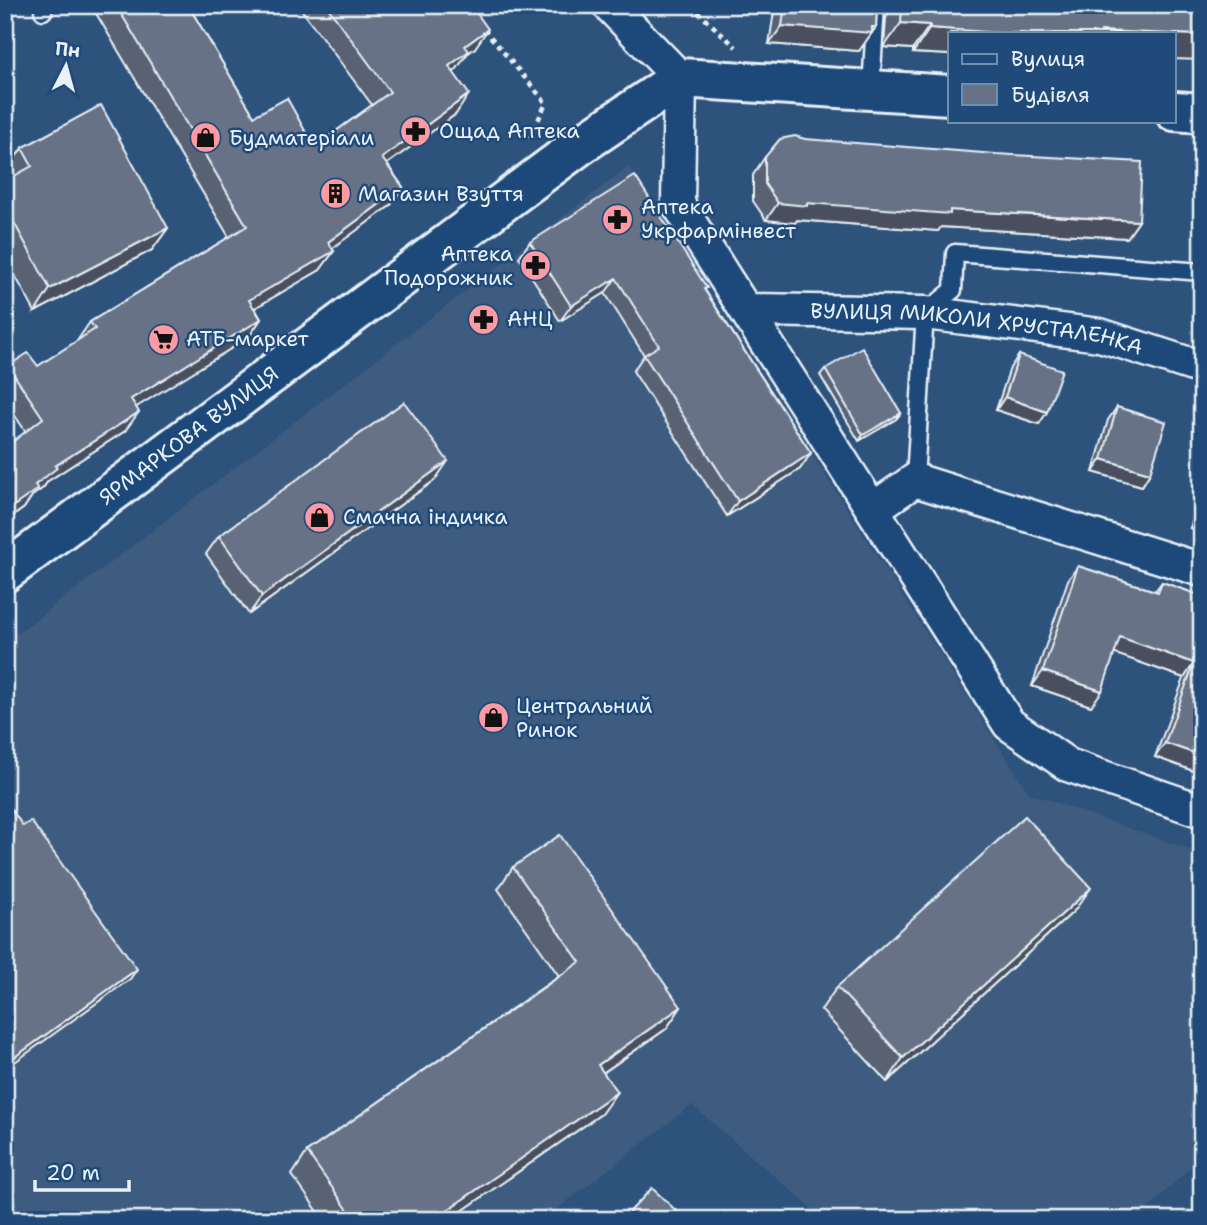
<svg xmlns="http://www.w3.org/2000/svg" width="1207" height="1225" viewBox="0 0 1207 1225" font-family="'Shantell Sans',sans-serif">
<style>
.built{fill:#3e5c7f}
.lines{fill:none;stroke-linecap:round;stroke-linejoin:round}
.service-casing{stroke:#e8f1f8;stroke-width:21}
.minor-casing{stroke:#e8f1f8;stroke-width:37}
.tertiary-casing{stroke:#e8f1f8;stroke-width:44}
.path{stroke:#e8f1f8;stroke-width:4.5;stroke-dasharray:5 5;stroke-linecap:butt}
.service{stroke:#1f4a7a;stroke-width:16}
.minor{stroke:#1f4a7a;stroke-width:32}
.tertiary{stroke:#1f4a7a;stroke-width:38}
.wall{fill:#596273;stroke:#e8f1f8;stroke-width:2}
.shaded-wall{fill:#48505e;stroke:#e8f1f8;stroke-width:2}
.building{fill:#677286;stroke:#e8f1f8;stroke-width:2}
.labels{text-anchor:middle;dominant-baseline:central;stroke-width:5;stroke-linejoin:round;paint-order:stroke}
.poi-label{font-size:21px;fill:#e8f1f8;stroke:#1f4a7a;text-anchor:start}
.street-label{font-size:21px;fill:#e8f1f8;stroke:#1f4a7a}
</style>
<rect width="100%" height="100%" fill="#2d527c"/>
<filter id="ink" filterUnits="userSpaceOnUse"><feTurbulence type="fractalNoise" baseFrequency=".0143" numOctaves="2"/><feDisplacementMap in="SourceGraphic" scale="14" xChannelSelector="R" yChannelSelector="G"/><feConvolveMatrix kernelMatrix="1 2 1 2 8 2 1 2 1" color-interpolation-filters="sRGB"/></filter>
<g filter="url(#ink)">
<!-- built -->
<path class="built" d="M628 167 1029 793 1202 854V1155L1137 1220H825L692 1105 543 1220H5V643Z"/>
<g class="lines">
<defs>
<g id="service">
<path d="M43 11 44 5"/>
<path d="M871 89 876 5"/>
<path d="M915 480 925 313 953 290 955 253 1202 272"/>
</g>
<g id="minor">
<path d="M609 5 680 78 678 204 1009 724 1068 765 1202 811"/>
<path id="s1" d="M747 310 925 313 1100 335 1202 368"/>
<path d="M873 509 915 480 1202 570"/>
</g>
<g id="tertiary">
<path d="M1174 111 1202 113"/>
<path id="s2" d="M5 572 579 146 680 78 950 95"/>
</g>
</defs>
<!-- service casing -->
<use href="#service" class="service-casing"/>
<!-- minor casing -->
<use href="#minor" class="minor-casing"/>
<!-- tertiary casing -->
<use href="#tertiary" class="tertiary-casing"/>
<!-- path -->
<g class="path">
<path d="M690 5 736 47"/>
<path d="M484 29 546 103 530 138"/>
</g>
<!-- service -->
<use href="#service" class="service"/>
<!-- minor -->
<use href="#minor" class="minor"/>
<!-- tertiary -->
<use href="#tertiary" class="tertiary"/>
</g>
<!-- wall -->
<g class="wall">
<path d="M91 5H188L254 116 314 147 372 105 298 5H471L475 48 467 54 456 70 453 72 456 114 387 164 403 187 390 206 332 248 334 251 320 270 255 308 261 319 248 338 136 407 125 431 48 481 43 488 32 496 24 508 5 522V445L7 446 26 432 5 401V370L8 366H38L77 341 90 322 229 237Z"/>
<path d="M775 5H877L876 27 859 51 769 44Z"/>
<path d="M894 5H1202V70H1200L1201 60 950 33V55L913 53V49L884 47 886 18Z"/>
<path d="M805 139 1139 221 1127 238 941 227 938 231 797 220 795 223 766 220 753 201V175L765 157Z"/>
<path d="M22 148 168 228 152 250 35 312 5 257V181L11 178 7 170Z"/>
<path d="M1202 188V245H1198L1201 189Z"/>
<path d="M530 242 705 290 811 453 800 469 727 516 633 371 644 355 605 293 560 321 519 257Z"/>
<path d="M1019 355 1047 412 1039 424 996 410 1010 368Z"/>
<path d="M825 369 901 413 896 419 859 441 820 375Z"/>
<path d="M1117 407 1150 473 1142 486 1093 472 1108 420Z"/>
<path d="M435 480 249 614 206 554 219 536Z"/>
<path d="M1202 491V531L1190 528Z"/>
<path d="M1078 566 1155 591 1162 582 1202 596V774L1155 757 1184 678 1114 653 1091 706 1032 686 1068 580Z"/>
<path d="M513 867 681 1007 666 1029 603 1073 601 1114 449 1220H324L292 1175 307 1152 559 976 498 889Z"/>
<path d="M1074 911 887 1082 821 1010 837 987Z"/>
</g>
<!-- shaded-wall -->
<g class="shaded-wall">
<path d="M901 23 930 25 913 49 884 47Z"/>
<path d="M782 26 872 27H876L859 51 769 44Z"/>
<path d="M930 28 1001 33H950V55L913 53Z"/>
<path d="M488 29 475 48 467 54 456 70 435 85 449 66 465 46Z"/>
<path d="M1101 31 1156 33H1099Z"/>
<path d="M1174 34 1202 35V59L1201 60 1174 59Z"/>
<path d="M469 94 456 114 369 177 382 158Z"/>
<path d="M403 187 390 206 315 261 328 242Z"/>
<path d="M778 203H807L950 210 1139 221 1127 238 941 227 938 231 797 220 795 223 766 220Z"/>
<path d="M168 228 152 250 35 312 50 289Z"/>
<path d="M334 251 320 270 236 319 249 300Z"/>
<path d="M616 278 605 293 560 321 571 306Z"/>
<path d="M261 319 248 338 117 419 131 399Z"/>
<path d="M1005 397 1047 412 1039 424 996 410Z"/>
<path d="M139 412 125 431 48 481 43 488 32 496 24 508 5 522V512L55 466Z"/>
<path d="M901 413 896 419 859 441 863 435Z"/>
<path d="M811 453 800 469 727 516 738 501Z"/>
<path d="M1102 459 1150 473 1142 486 1093 472Z"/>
<path d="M448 461 435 480 249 614 262 596Z"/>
<path d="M1199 516H1202V531L1190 528Z"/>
<path d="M1120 637 1194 663 1184 678 1110 652Z"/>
<path d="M1043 671 1102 691 1091 706 1032 686Z"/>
<path d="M1165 743 1202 756V774L1155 757Z"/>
<path d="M1091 888 1074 911 887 1082 903 1058Z"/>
<path d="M137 969 130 979 5 1069V1064Z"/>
<path d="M681 1007 666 1029 582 1087 598 1065Z"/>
<path d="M617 1092 601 1114 449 1220H433Z"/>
</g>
<!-- building -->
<g class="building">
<path d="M116 5H188L254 116 287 98 314 147 390 92 326 5H471L488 29 465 46 469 51 449 66 469 94 382 158 403 187 328 242 334 251 249 300 261 319 131 399 139 412 55 466 57 468 35 485 38 489 5 512V445L7 446 43 418 8 366 28 353 38 366 95 329 90 322 247 226Z"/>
<path d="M785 5H877L876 27H872V33L782 26Z"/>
<path d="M902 5H1202V35L1101 31V33H1001L930 28V25L901 23Z"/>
<path d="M101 105 168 228 50 289 5 206V181L32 166 22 148Z"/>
<path d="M795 136 805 139 996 154 1142 162 1139 221 950 210V214L807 203V206L778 203 765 184V157L780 139Z"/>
<path d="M635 176 707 288 704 289 811 453 738 501 644 355 659 346 616 278 571 306 530 242Z"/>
<path d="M862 347 901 413 863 435 825 369Z"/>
<path d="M1019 355 1062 370 1047 412 1005 397Z"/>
<path d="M404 402 448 461 262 596 219 536Z"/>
<path d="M1117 407 1166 422 1150 473 1102 459Z"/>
<path d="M1078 566 1158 592 1162 582 1202 596V756L1165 743 1194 663 1120 637 1102 691 1043 671Z"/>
<path d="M5 800 23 826 31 821 137 969 5 1064Z"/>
<path d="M1025 816 1091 888 903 1058 837 987Z"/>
<path d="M560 835 681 1007 598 1065 617 1092 433 1220H355L307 1152 580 962 513 867Z"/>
<path d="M652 1188 686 1220H622Z"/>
</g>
</g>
<!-- icons -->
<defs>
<symbol id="pharmacy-disc" viewBox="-11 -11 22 22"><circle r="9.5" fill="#ff9aa2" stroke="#1f4a7a"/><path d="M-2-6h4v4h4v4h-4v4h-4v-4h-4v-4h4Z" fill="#111"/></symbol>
<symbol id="shop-disc" viewBox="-11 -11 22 22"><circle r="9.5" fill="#ff9aa2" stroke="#1f4a7a"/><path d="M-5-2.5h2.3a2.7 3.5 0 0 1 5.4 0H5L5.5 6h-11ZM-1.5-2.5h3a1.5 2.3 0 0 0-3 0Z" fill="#111"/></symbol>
<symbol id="building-disc" viewBox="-11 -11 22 22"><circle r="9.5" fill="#ff9aa2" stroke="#1f4a7a"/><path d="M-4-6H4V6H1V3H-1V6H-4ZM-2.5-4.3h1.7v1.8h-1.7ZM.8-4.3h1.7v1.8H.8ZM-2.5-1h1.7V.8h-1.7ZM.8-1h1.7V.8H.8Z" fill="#111"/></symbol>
<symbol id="supermarket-disc" viewBox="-11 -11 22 22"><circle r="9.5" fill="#ff9aa2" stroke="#1f4a7a"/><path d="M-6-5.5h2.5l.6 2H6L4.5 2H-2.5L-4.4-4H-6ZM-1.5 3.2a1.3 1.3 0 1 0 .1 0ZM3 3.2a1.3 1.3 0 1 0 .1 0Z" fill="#111"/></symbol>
</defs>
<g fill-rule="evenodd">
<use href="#pharmacy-disc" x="398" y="114" width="35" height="35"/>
<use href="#shop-disc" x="188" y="120" width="35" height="35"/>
<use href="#building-disc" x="318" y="176" width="35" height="35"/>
<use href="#pharmacy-disc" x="600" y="202" width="35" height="35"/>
<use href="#pharmacy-disc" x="518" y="248" width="35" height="35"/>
<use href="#pharmacy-disc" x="466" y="302" width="35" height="35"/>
<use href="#supermarket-disc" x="146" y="322" width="35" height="35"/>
<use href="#shop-disc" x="302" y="500" width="35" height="35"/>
<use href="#shop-disc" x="476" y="700" width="35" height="35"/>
</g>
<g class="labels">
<!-- poi labels -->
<g class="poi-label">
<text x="439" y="131">Ощад Аптека</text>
<text x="229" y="138">Будматеріали</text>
<text x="358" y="194">Магазин Взуття</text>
<text x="641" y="207">Аптека<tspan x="641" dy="24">Укрфармінвест</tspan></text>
<text x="513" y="254" text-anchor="end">Аптека<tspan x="513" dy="24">Подорожник</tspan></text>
<text x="507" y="319">АНЦ</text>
<text x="186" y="339">АТБ-маркет</text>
<text x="343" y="517">Смачна індичка</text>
<text x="516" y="706">Центральний<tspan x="516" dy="24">Ринок</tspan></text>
</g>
<!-- street labels -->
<g class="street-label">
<text stroke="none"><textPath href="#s1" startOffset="231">ВУЛИЦЯ МИКОЛИ ХРУСТАЛЕНКА</textPath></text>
<text stroke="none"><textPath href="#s2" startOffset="229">ЯРМАРКОВА ВУЛИЦЯ</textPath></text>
</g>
</g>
<!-- margin -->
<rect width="1207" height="1225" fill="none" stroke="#1f4a7a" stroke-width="28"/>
<rect x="14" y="14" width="1179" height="1197" fill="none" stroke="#e8f1f8" stroke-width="2.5" filter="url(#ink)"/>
<!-- legend -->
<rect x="948" y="32" width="228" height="91" fill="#1f4a7a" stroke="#6f8dac" stroke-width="2"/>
<rect x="962" y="54" width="35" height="10" fill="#1f4a7a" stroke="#6f8dac" stroke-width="2"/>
<text x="1011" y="66" font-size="21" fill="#e8f1f8">Вулиця</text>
<rect x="962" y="84" width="35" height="21" fill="#677286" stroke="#6f8dac" stroke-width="2"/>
<text x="1011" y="102" font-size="21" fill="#e8f1f8">Будівля</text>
<!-- north arrow -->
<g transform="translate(66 66) rotate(6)" stroke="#1f4a7a" stroke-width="5" paint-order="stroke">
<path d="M0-5L12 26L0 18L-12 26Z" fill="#e8f1f8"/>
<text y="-10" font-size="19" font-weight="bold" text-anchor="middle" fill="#e8f1f8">Пн</text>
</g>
<!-- scale -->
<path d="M35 1180v10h94v-10" fill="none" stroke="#e8f1f8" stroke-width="3.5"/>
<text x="46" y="1180" font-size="21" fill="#e8f1f8" stroke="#1f4a7a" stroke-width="5" paint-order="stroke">20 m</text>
</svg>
